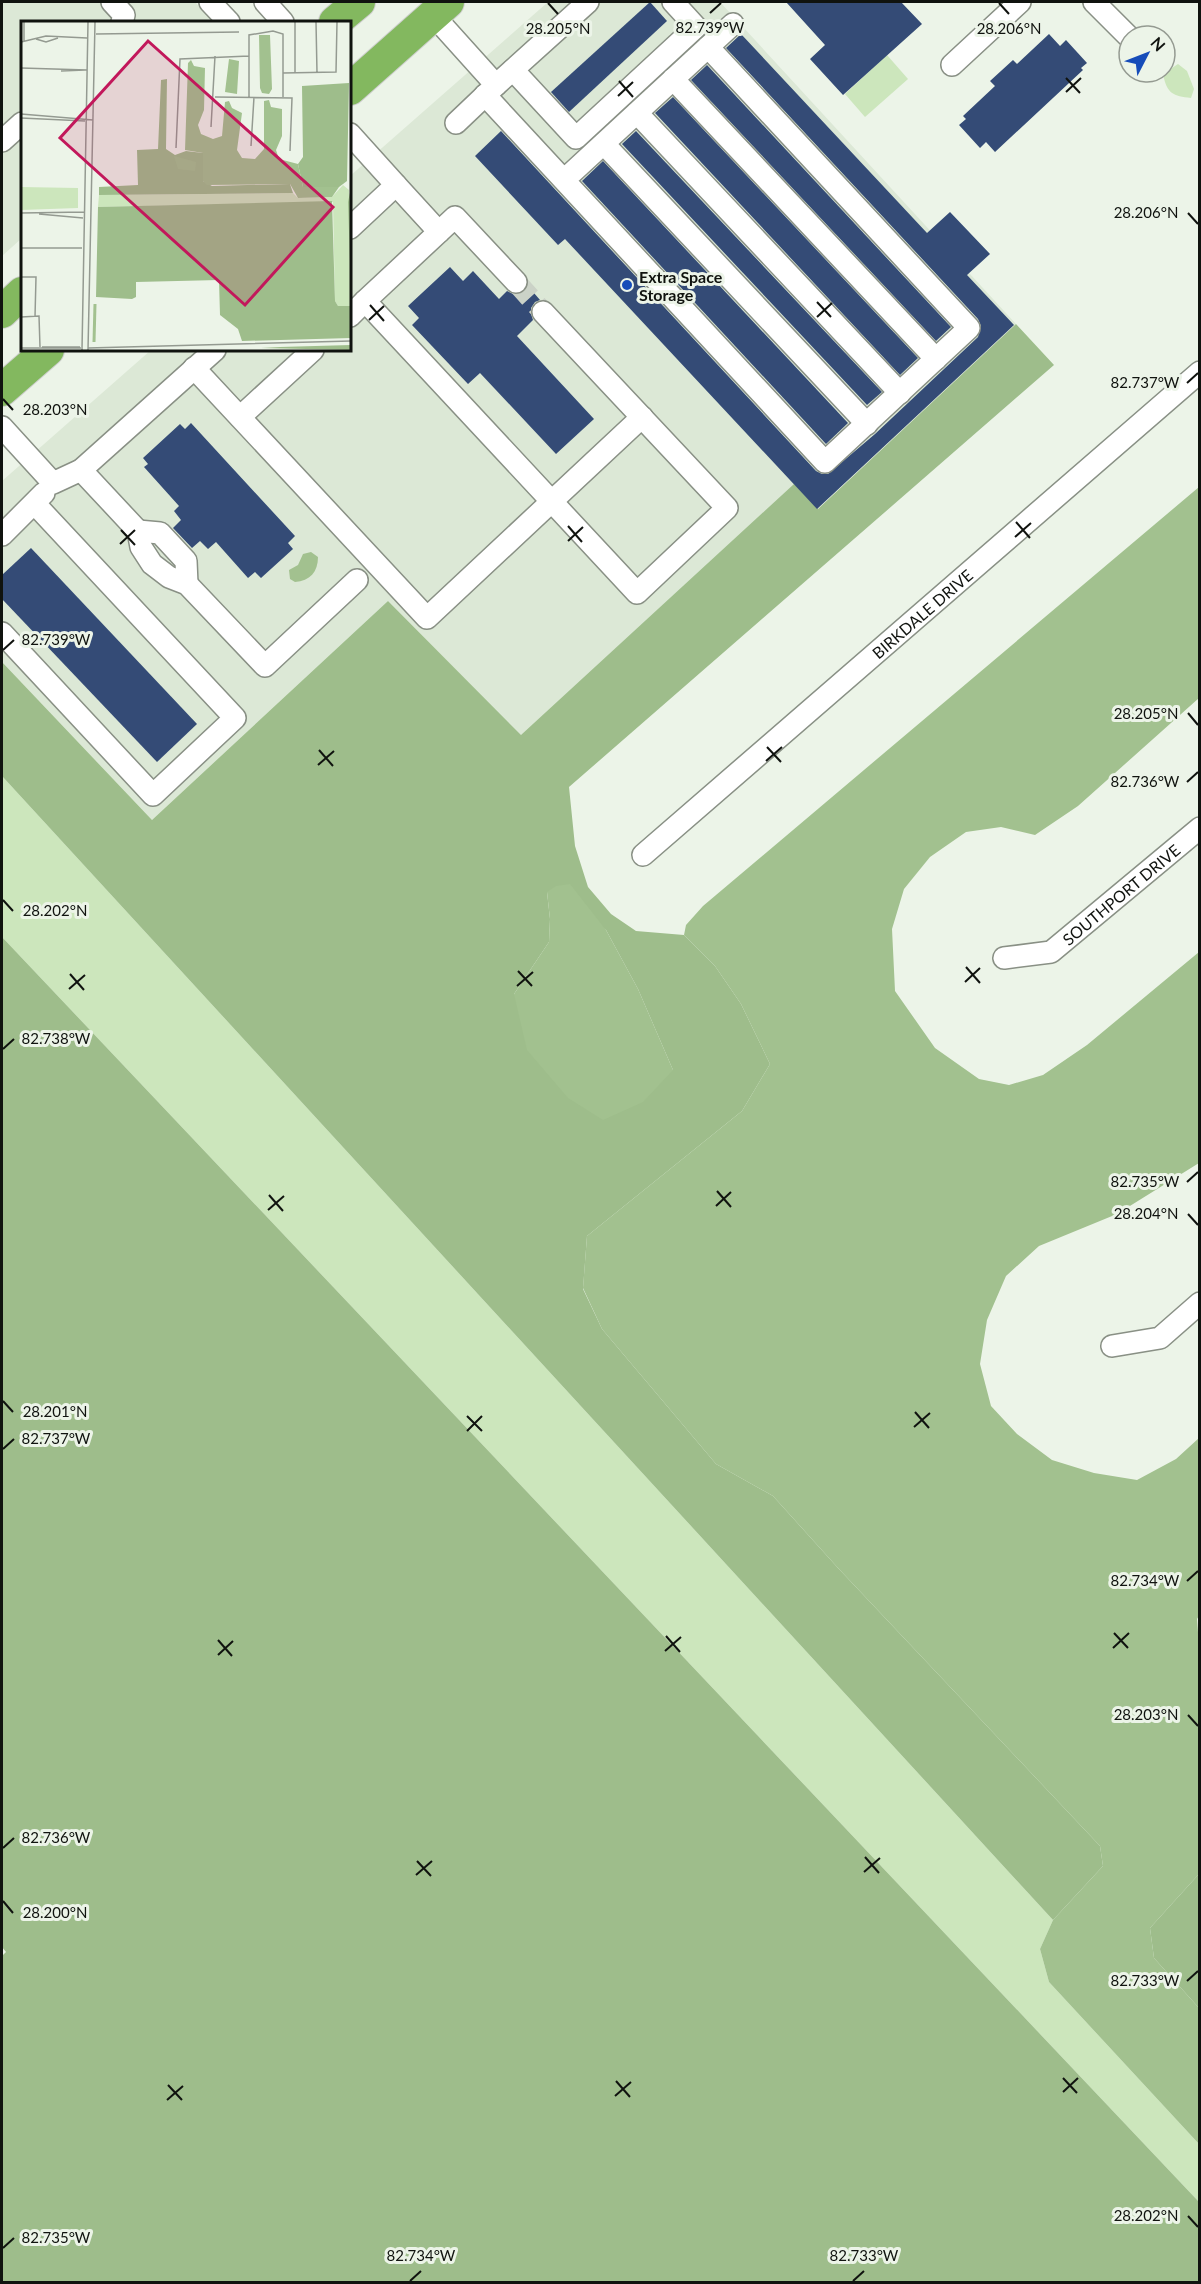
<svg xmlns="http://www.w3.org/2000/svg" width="1201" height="2284" viewBox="0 0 1201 2284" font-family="Lato,sans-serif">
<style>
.built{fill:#dce8d6}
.green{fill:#cce6bc}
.forest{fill:#9ebd8b;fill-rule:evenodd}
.water{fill:#a2c18f}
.building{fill:#344b76}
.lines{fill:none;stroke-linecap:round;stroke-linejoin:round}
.minor-tunnel{stroke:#cbd2c7;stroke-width:21;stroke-dasharray:21 10;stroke-linecap:butt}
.minor-casing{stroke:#899085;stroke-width:24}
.highway-casing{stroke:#cfd0cf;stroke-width:34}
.minor{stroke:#fff;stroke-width:21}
.highway{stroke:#83b85f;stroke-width:32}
.ticks{fill:none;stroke:#10130f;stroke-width:2}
.poi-dot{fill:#164cb9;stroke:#ecf4e8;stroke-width:2}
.labels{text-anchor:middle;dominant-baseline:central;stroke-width:6;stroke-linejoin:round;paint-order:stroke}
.poi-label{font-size:16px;font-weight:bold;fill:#10130f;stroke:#ecf4e8;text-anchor:start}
.street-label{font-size:16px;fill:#10130f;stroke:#ecf4e8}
.inset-river{fill:none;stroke:#a2c18f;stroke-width:3}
.inset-road{fill:none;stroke:#949a91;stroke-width:1.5}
.view{fill:#c2185b;fill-opacity:0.15;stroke:#c2185b;stroke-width:3}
.inset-edge{fill:none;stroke:#10130f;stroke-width:3}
.ticks-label{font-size:15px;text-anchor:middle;fill:#10130f;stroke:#ecf4e8;stroke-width:6;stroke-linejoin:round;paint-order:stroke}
</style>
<rect width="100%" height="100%" fill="#ecf4e8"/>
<!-- built -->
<g class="built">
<path d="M2 2H195L213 22H22V238L2 256Z"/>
<path d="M548 2H720L1016 324 817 509 794 485 521 736 388 601 152 820 2 662V481L151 350H350V176Z"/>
</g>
<!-- green -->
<g class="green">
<path d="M887 55 908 79 865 117 845 94Z"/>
<path d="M1178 64 1187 71 1194 89 1191 98C1173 96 1167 94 1163 74Z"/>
<path d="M2 776 1053 1920 1040 1949 1049 1982 1199 2144V2202L2 937Z"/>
</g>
<!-- forest -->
<g class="forest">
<path d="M1016 324 1054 365 569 787 575 846 588 887 611 914 636 931 684 935 715 966 741 1004 770 1064 742 1111 587 1236 583 1289 602 1329 716 1464 773 1496 838 1568 1100 1846 1103 1866 1053 1920 2 776V662L152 820 388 601 521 735 794 484 818 509ZM547 892 606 930 638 989 673 1070 514 994 549 942 550 919Z"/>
<path d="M2 937 1199 2202V2282H2V1956L6 1952 2 1947Z"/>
<path d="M1199 1874V2008L1154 1958 1150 1928Z"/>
</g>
<!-- water -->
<g class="water">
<path d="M1199 487V698L1078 806 1035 835 1001 827 966 832 930 857 904 889 892 929 895 991 935 1048 979 1079 1009 1085 1043 1075 1087 1045 1199 952V1163L1117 1214 1039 1246 1006 1276 987 1320 980 1364 991 1406 1017 1434 1052 1460 1094 1473 1137 1480 1176 1459 1199 1438 1200 1614 1197 1619 1200 1659 1199 1874 1150 1928 1154 1958 1199 2008V2144L1049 1982 1040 1949 1053 1920 1103 1866 1100 1846 838 1568 773 1496 716 1464 602 1329 583 1288 587 1236 742 1111 770 1064 741 1004 715 966 684 935 686 925 703 906Z"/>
<path d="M311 552 318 557C318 572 310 581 295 582L290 579 289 570 298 565 303 554Z"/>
<path d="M570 884 606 930 638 989 673 1070 643 1102 603 1120 568 1098 527 1050 514 994 549 942 550 919 547 892 556 886Z"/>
</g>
<!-- building -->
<g class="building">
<path d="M650 2 667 21 569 112 551 92Z"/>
<path d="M786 2H901L922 24 843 95 810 59 825 45Z"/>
<path d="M741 34 927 233 950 212 990 254 967 275 1014 325 817 509 565 239 558 245 475 156 501 131 816 471 822 474H828L875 434 978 337 981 326 978 319 726 48Z"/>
<path d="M1049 34 1060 46 1066 40 1087 63 1081 68 1083 70 995 152 986 142 980 148 959 125 966 119 963 116 995 86 990 81 1013 60 1017 64Z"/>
<path d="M707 65 951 327 936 341 691 80Z"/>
<path d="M673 97 918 358 900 375 655 113Z"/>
<path d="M636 131 882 392 867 405 622 144Z"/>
<path d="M603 161 848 423 826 444 582 181Z"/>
<path d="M450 267 463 281 473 271 499 299 507 291 513 294H519L528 286 540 300 535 302 531 308V314L533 320 517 336 594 419 556 454 480 373 468 384 412 325 419 318 408 306Z"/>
<path d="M191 423 295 536 288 543 293 549 261 578 255 572 248 578 216 542 208 549 200 541 192 548 173 528 181 520 174 511 179 506 144 467 148 464 143 458 180 424 185 429Z"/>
<path d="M31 548 197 724 157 762 2 599V575Z"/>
</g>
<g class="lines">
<!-- minor-tunnel -->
<path class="minor-tunnel" d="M516 282 543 312"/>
<defs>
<g id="minor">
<path d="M112 2 124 15 122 22"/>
<path d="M210 2 229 22"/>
<path d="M265 2 283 22"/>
<path d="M1094 2 1128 36"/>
<path d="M433 15 496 85 588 2"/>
<path d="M708 47 733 24"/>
<path d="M952 65 1020 2"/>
<path d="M513 70 576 138 696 27 673 2"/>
<path d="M673 79 936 359"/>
<path d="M485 95 825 462 969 328 708 47 564 180"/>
<path d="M637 113 900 393"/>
<path d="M456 123 496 85"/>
<path d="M350 134 396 185 350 228"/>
<path d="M2 141 22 123"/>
<path d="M604 144 867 424"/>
<path d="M396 185 439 232"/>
<path d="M516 282 455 217 365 301 637 593 727 508 543 312"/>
<path d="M350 316 365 301"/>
<path d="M194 368 427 618 642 417"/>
<path d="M240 417 313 350"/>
<path d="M2 427 53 483 81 470 215 350"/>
<path d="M81 470 138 531 141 547 152 564 169 577 187 584 265 666 357 580"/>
<path d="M138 531 160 533 186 561 187 584"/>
<path d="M2 535 44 493"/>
<path d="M2 633 153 795 235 718 35 504"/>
<path id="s1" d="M643 855 1200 372"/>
<path id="s2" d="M1004 958 1051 952 1200 828"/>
<path d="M1112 1346 1160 1338 1200 1303"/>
</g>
<g id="highway">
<path d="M335 22 359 2"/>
<path d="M350 89 448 2"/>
<path d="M2 312 22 293"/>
<path d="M2 390 48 350"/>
</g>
</defs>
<!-- minor casing -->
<use href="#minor" class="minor-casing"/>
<!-- highway casing -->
<use href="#highway" class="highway-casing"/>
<!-- minor -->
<use href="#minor" class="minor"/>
<!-- highway -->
<use href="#highway" class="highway"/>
</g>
<!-- ticks -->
<path class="ticks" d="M548 3 558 14M999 3 1009 14M710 13 721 3M1066 78 1080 93M619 81 633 97M1066 92 1081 78M618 96 633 82M1188 213 1198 224M817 302 831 317M370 305 384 321M817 317 832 303M369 320 384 306M1187 383 1198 373M3 399 13 410M1016 522 1030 538M568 526 582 542M121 530 135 545M1015 537 1031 523M568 541 583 527M120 544 135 530M3 650 14 640M1188 713 1198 725M767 747 781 762M319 750 333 766M766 761 782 747M318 765 334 751M1187 782 1198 772M3 900 13 911M966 967 980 983M518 971 532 986M70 974 84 990M965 982 980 968M517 986 533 972M69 989 85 975M3 1049 14 1039M1187 1182 1198 1172M717 1191 731 1207M269 1195 283 1211M716 1206 731 1192M268 1210 284 1196M1188 1214 1198 1225M3 1401 13 1412M915 1412 929 1428M467 1416 482 1431M914 1427 930 1413M467 1431 482 1416M3 1449 14 1439M1187 1581 1198 1571M1114 1633 1128 1648M666 1636 680 1652M218 1640 232 1656M1113 1648 1129 1633M665 1651 681 1637M218 1655 233 1641M1188 1715 1198 1726M3 1848 14 1838M865 1857 879 1873M417 1861 431 1876M864 1872 880 1858M416 1875 432 1861M3 1901 13 1913M1187 1981 1198 1971M1063 2078 1077 2093M616 2081 630 2097M168 2085 182 2100M1063 2092 1078 2078M615 2096 631 2082M167 2100 183 2086M1188 2216 1198 2227M3 2248 14 2238M410 2281 421 2271M853 2281 864 2271"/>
<!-- markers -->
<circle class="poi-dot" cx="627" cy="285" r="6"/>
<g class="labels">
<!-- poi labels -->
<g class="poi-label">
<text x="639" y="276">Extra Space<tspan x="639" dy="18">Storage</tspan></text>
</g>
<!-- street labels -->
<g class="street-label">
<text stroke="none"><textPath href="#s1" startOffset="369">BIRKDALE DRIVE</textPath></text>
<text stroke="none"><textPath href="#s2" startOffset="138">SOUTHPORT DRIVE</textPath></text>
</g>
</g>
<!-- overview -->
<g transform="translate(21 21)">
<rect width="330" height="330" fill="#ecf4e8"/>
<path d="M322 164 328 169 330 285H317L314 280 312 181 77 186 78 174 272 172 277 177 311 176ZM0 166 57 167V187L0 189Z" fill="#cce6bc"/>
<path d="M146 58 145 128 154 134 165 130 182 132V160L191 165 269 163 272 172 78 174V166L117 164 116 129 137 128 140 59ZM328 62 326 160 318 166H282L277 143 282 136 281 65ZM330 167V271L327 181ZM311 180 314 280 317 285H330V317L221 320 217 308 199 294 198 259 115 261V276L111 278 75 276 77 186ZM330 324V329L240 327 259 326Z" fill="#9ebd8b"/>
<path d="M238 14H249L251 68 248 73 241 72 239 67ZM208 38 218 40 216 73 204 71ZM170 39 173 45 184 47 183 89 177 104 180 113 192 118 201 115 204 81 208 80 211 87 221 92 216 129 221 137 234 138 243 128V80L248 79 250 86 261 88V115L255 129 258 138 277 143 282 166H318L311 176 277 177 269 163 186 164 182 160V132L164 129 167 42ZM153 135 175 141 174 150 157 148Z" fill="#a2c18f"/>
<path class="inset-river" d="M73 321 74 283"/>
<path class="inset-road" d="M3 1V20M295 1 296 52M75 13 218 11M15 18 25 21 37 17M0 21 25 15 66 17M0 47 66 49M40 50 64 49M262 52 315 51 316 1M274 52V1M194 76 271 77 269 130M228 76V14L252 10 262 13V76M0 93 72 99M0 97 64 100M190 106 194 35M230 125 233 76M155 127 159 38 228 35M0 192 64 191M18 193 62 197M0 227H61M0 256H15L14 296M0 296 18 295 19 326M21 326H59M0 327H60M67 327 330 320M61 329 67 1M67 329 74 1"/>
<path class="view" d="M127 20 312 186 224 284 39 117Z"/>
<rect width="330" height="330" class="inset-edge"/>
</g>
<g class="ticks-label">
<text x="710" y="33">82.739°W</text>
<text x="558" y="34">28.205°N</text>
<text x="1009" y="34">28.206°N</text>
<text x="1146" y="218">28.206°N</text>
<text x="1145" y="388">82.737°W</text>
<text x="55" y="415">28.203°N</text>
<text x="56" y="645">82.739°W</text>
<text x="1146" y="719">28.205°N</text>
<text x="1145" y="787">82.736°W</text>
<text x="55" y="916">28.202°N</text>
<text x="56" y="1044">82.738°W</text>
<text x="1145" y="1187">82.735°W</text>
<text x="1146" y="1219">28.204°N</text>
<text x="55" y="1417">28.201°N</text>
<text x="56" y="1444">82.737°W</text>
<text x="1145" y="1586">82.734°W</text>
<text x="1146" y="1720">28.203°N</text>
<text x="56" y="1843">82.736°W</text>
<text x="55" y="1918">28.200°N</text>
<text x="1145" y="1986">82.733°W</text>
<text x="1146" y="2221">28.202°N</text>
<text x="56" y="2243">82.735°W</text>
<text x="421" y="2261">82.734°W</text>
<text x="864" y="2261">82.733°W</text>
</g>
<!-- border -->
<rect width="1201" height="2284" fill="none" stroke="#10130f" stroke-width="6"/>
<!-- north arrow -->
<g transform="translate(1147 54) rotate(48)"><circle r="28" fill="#ecf4e8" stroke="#949a91" stroke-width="1.5"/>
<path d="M0-4.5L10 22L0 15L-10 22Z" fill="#164cb9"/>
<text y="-9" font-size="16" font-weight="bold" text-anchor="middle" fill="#10130f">N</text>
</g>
</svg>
